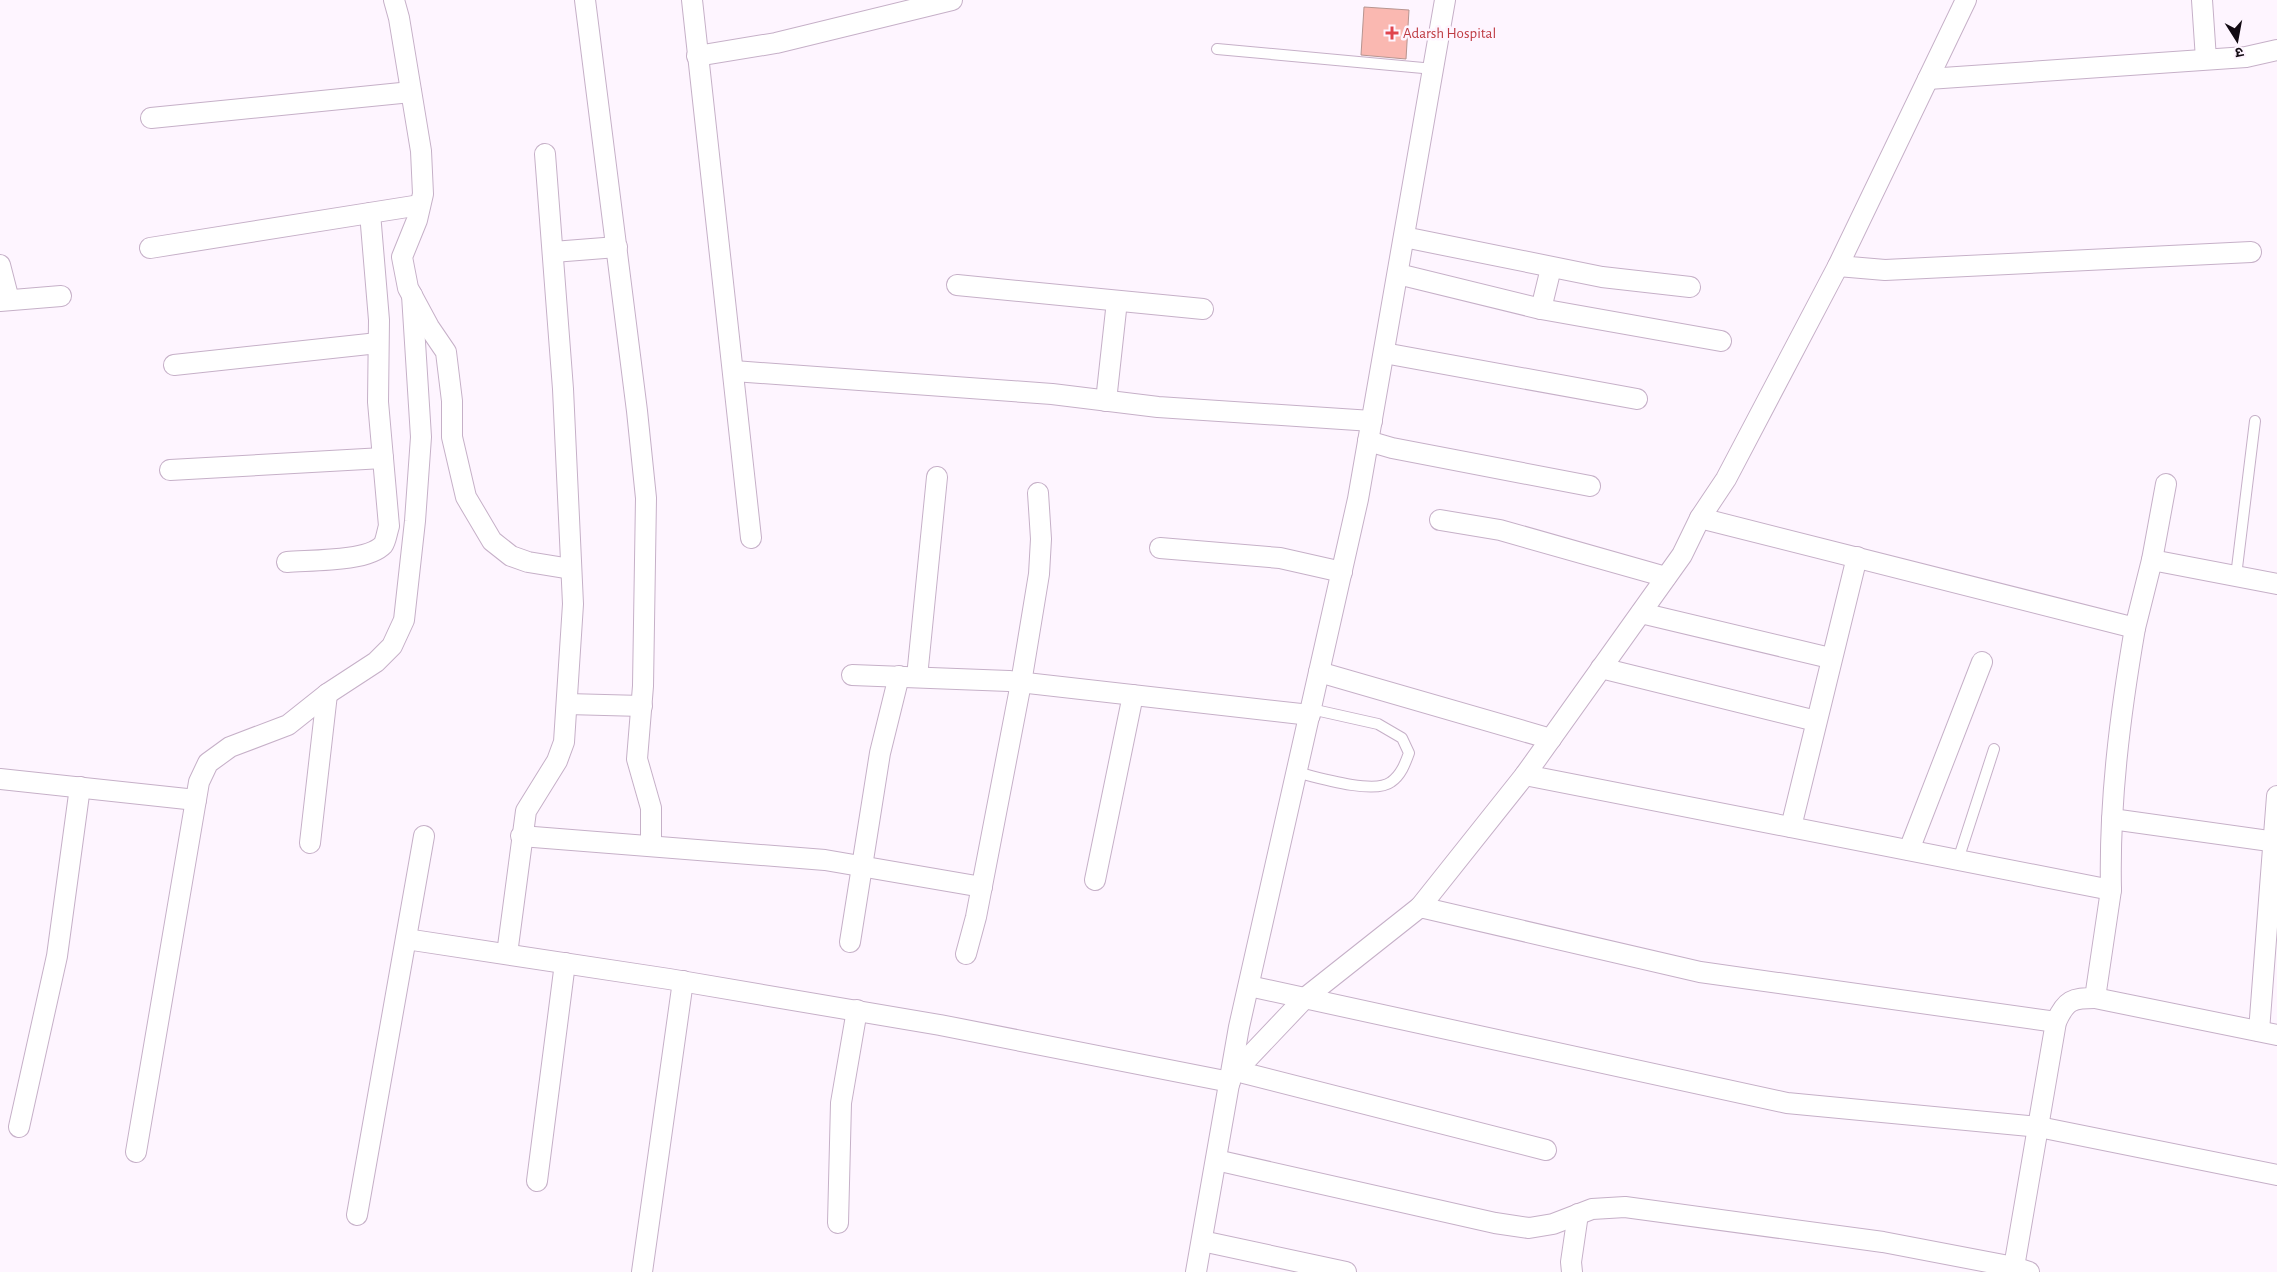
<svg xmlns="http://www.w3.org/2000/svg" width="2277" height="1272" viewBox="0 0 2277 1272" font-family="'Alegreya Sans','Noto Sans Devanagari',sans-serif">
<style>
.building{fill:#fab8b1;stroke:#b79590}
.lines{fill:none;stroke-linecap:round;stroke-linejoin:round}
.service-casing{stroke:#c6b0c8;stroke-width:12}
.minor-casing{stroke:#c6b0c8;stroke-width:22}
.service{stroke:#fff;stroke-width:10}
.minor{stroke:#fff;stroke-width:20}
.health-dot{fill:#e0444e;stroke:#fef5ff;stroke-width:2}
.labels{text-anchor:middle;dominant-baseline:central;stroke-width:5;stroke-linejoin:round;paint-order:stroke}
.health-label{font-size:15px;fill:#be3a42;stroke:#fef5ff;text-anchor:start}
</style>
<rect width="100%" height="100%" fill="#fef5ff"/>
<!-- building -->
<path class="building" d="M1364 7 1409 10 1406 59 1361 55Z"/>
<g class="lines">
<defs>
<g id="service">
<path d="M1217 49 1434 69"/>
<path d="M2236 576 2255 421"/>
<path d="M1296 772C1316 777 1374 795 1391 782 1401 775 1405 764 1409 753L1402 738 1378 724 1311 709"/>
<path d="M1958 860 1994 749"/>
</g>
<g id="minor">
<path d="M394 0 399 18 421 151 423 194 417 220 402 257 408 288 429 327 446 352 452 401V437L466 497 492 541 511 556 528 562 571 569"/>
<path d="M585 0 637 411 646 498 643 686 637 759 651 808V845"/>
<path d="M692 0 751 538"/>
<path d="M1966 0 1838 266 1885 270 2251 252"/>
<path d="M2202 0 2206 59"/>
<path d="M697 56 776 43 952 0"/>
<path d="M1928 79 2246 57 2277 50"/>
<path d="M151 118 411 92"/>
<path d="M1404 237 1602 277 1690 287"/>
<path d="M150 248 420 205"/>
<path d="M553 252 617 247"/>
<path d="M0 265 9 300"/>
<path d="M1838 266 1726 479 1700 518 1682 555 1525 775 2111 890 2095 998C2072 998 2066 1000 2056 1022L2014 1267 2029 1272"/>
<path d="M1398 274 1541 309 1721 341"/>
<path d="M957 285 1203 309"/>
<path d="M0 301 61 296"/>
<path d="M1541 309 1551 268"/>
<path d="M1384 353 1637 399"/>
<path d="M174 365 378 343"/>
<path d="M734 371 1052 394 1158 407 1372 421"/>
<path d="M1106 401 1117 301"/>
<path d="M1368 441 1392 448 1590 486"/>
<path d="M170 470 383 458"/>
<path d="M1700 518 2135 628 2152 560 2277 584"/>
<path d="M1440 520 1500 530 1666 577"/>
<path d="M1160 548 1280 558 1342 572"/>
<path d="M2152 560 2166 484"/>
<path d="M287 562C310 560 367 562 383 545 386 541 387 532 389 526L378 402 379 320 370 213"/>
<path d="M1641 613 1830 658"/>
<path d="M1601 668 1816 721"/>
<path d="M1319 672 1551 739"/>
<path d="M852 675 1009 681 1310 715"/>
<path d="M917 677 937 477"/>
<path d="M567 704 642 706"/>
<path d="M0 779 196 800"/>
<path d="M2112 819 2277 842"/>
<path d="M1791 827 1857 557"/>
<path d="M521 836 825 860 982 887"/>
<path d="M310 843 327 694"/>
<path d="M1909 850 1982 662"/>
<path d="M1095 880 1133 695"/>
<path d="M2111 890C2109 802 2120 715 2135 628"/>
<path d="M1420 907 1525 775"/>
<path d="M406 939 669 979 940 1025 1230 1082"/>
<path d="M850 942 880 753 899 676"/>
<path d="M507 954 526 811 557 761 564 742 573 604 563 389 545 154"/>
<path d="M966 954 976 917 1021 683 1039 574 1041 539 1038 493"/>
<path d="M1249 986 1787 1103 2039 1127 2277 1175"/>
<path d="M2095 998 2277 1035"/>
<path d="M2259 1031 2277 796"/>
<path d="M1236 1071 1546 1150"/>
<path d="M1230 1077 1305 998 1420 907 1700 972 2056 1022"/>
<path d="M19 1127 57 956 80 787"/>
<path d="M136 1152 199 782 208 763 230 747 288 725 327 694 376 662 392 646 404 620 415 521 421 437 412 295"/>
<path d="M1216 1160 1495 1223 1529 1228 1553 1224 1592 1209 1625 1207 1883 1242 2014 1267"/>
<path d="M537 1181 565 963"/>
<path d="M357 1215 424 836"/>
<path d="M838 1223 841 1103 857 1010"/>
<path d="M1202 1241 1346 1272"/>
<path d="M642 1272 683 981"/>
<path d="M1196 1272 1239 1027 1358 499 1445 0"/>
<path d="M1572 1272 1571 1262 1578 1214"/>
</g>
</defs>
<!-- service casing -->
<use href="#service" class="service-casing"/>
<!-- minor casing -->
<use href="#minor" class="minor-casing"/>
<!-- service -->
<use href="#service" class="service"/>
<!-- minor -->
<use href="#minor" class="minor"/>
</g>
<!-- markers -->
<path class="health-dot" d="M1389.5 25.5h5v5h5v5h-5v5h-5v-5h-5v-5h5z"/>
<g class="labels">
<!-- health labels -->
<g class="health-label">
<text x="1403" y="33">Adarsh Hospital</text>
</g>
</g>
<!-- north arrow -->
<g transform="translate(2237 40) rotate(169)" stroke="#fef5ff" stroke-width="4" paint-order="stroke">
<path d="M0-4L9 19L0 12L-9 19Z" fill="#120a12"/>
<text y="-8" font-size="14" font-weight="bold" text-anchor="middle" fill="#120a12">उ</text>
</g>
</svg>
